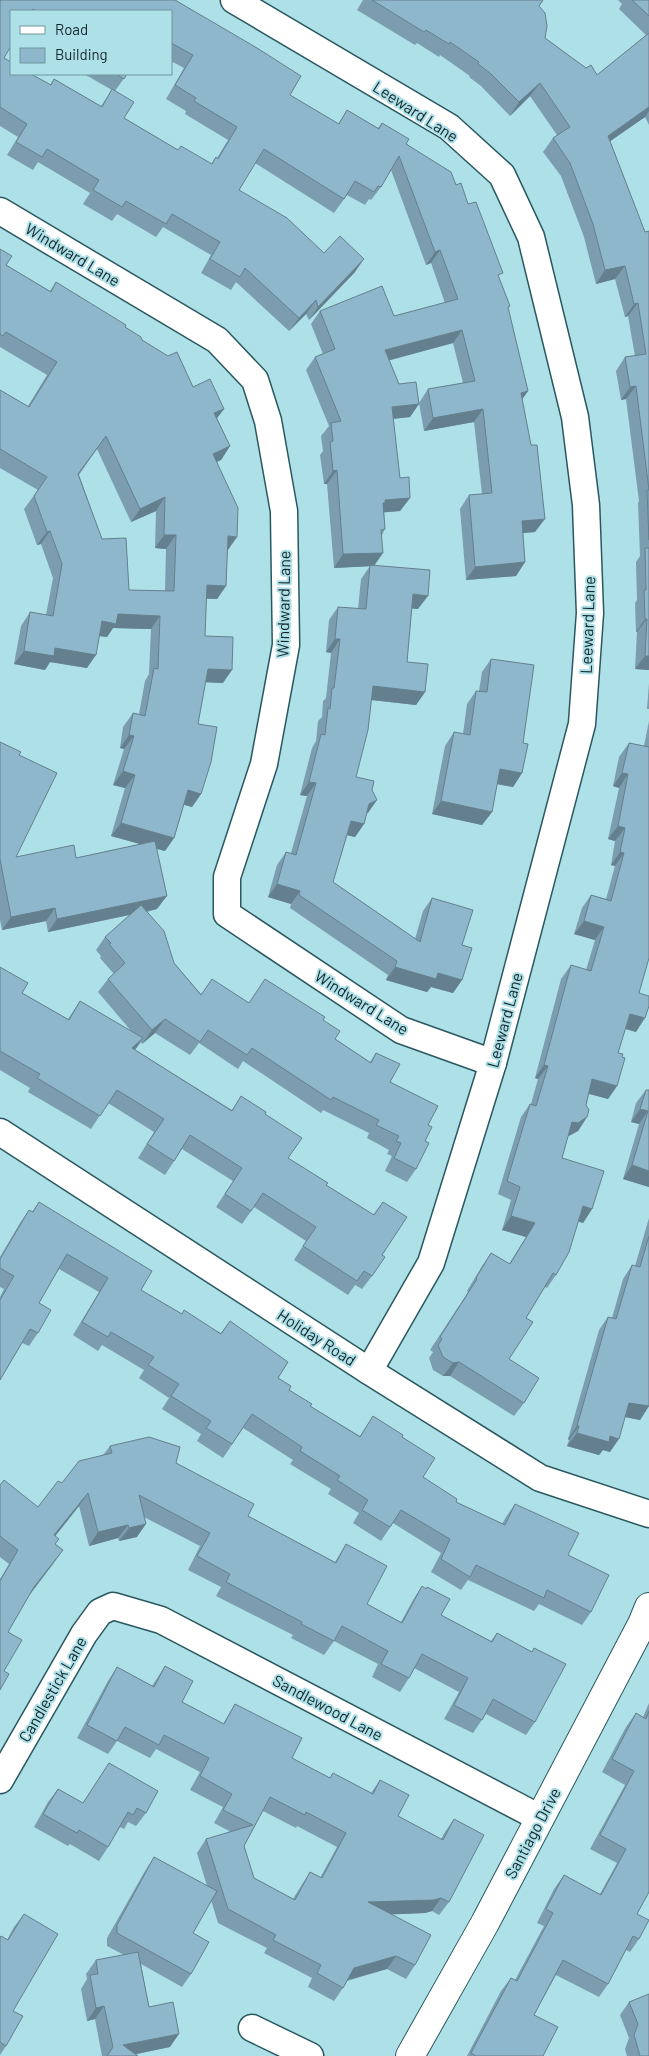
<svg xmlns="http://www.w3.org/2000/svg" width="649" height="2056" viewBox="0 0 649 2056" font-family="Barlow,sans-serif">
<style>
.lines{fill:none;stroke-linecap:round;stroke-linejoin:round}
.minor-casing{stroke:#2a5860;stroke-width:29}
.tertiary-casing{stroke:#2a5860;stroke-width:30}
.minor{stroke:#fff;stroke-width:26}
.tertiary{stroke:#fff;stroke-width:28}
.wall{fill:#7b9daf;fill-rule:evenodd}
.shaded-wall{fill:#64808e}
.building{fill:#8fb7cb;stroke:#64808e;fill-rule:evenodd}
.labels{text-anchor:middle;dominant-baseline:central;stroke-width:4;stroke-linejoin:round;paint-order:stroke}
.street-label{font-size:16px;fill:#14272b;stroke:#aee0e8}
</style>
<rect width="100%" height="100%" fill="#aee0e8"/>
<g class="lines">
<defs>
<g id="minor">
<path d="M234 0 449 127 502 175 531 237 575 417 586 505 590 613 582 724 493 1063 431 1263 369 1371"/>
<path d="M0 211 217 340 255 380 268 421 284 511 286 645 264 764 227 877V914L401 1030 493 1063"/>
<path d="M0 1132 369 1371 540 1478 649 1514"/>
<path d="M0 1780 84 1634 100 1612 113 1606 161 1620 540 1818"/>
<path d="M252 2028 310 2056"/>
</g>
<path id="tertiary" d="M410 2056 485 1923 642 1624 649 1607"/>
</defs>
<!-- minor casing -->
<use href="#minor" class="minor-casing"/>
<!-- tertiary casing -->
<use href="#tertiary" class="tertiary-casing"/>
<!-- minor -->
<use href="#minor" class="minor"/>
<!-- tertiary -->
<use href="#tertiary" class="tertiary"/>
</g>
<!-- wall -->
<g class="wall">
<path d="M0 0H175L290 95 338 124 347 110 378 128 382 123 456 185 468 204 499 278 510 306 508 308 528 391 522 399 535 532 523 533 525 562 516 576 466 580 460 509 469 495 482 494 474 422 424 431 419 403 410 417 393 419 400 478 410 498 400 511 384 512 385 529 382 535 374 566 418 609 412 608 407 662 425 692 416 705 371 700 356 777 368 813H367L364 824 355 837 347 835 333 882 415 939 423 911 432 898 462 945V980L453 993 431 987 427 992 386 980 388 975 290 908 291 904 268 897 277 865 286 852 291 853 307 796 300 795 312 748 316 741 318 721 322 717 323 701 326 698 331 653 326 652 329 620 338 607 358 609 361 579 370 566 334 568 327 484H324L320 455 323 451 321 436 329 426 306 370 315 357 323 354 311 324 320 311 394 316 445 303 431 263 426 265 391 170 381 187 371 200 369 199 365 205 347 195 334 213 255 163 239 190 324 253 355 272 309 320 306 314 289 331 236 282 231 290 201 273 211 255 163 227 156 237 117 214 112 221 83 204 90 193 38 162 33 170 7 155 18 137 0 126ZM11 11H171V61L184 68 166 99 186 111 185 114 228 140 217 158 216 157 211 164 178 150 124 118 115 91 127 74H84L112 90 101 106 54 79 50 85 4 58ZM453 343 463 383 428 389 419 403 399 384 389 360Z"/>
<path d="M363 0H543L539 6 545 38 586 68 597 75 646 35 619 9 622 4 618 0H649V125L645 117 610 141 645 232 649 231V670L635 669 637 632H636L635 603 637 600 636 562 640 556 638 503 639 501 626 399 621 400 616 371 625 357 635 356 628 316 625 317 615 279 596 284 584 237 561 176 543 152 553 138 557 135 530 96 510 116 481 86 469 77 470 76 440 55 439 57 417 43 415 45 357 10Z"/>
<path d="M0 249 6 265 50 291 56 282 125 327 142 340 193 387 224 409 217 418 230 446 221 460 216 462 227 550 226 586 217 599H206L205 636 223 683 205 682 198 724 201 794 192 807 184 805 174 838 165 851 157 849V909L147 912 174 963 201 994 249 1003 323 1020 335 1039 370 1062 376 1053 390 1082 428 1125 425 1141 416 1169 407 1182 385 1171 392 1156 387 1154 389 1150 367 1138 369 1133 323 1110 321 1113 243 1061 238 1069 199 1043 190 1055 155 1033 142 1044 141 1042 135 1050 232 1110 241 1096 265 1114 288 1158 326 1185 373 1215 383 1202 382 1255 372 1276 362 1289 355 1285 348 1295 294 1260 306 1241 254 1207 242 1224 216 1207 233 1181 182 1149 165 1175 138 1158 154 1132 108 1103 91 1129 28 1092 30 1088 0 1070V967L22 993 68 1019 80 1001 132 1032 98 992 108 979 114 974 100 958 101 956 96 950 105 937 130 915 48 932 46 921 2 930 0 920V742L19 755 16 857 76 858 141 844 111 836 125 788 113 785 124 749 120 748 123 727 133 713 139 714 145 681 149 674 151 629 113 628 107 637 99 636 87 668 50 662 45 670 14 664 21 626 30 612 46 615 53 578 41 544 37 545 24 509 38 490 0 468V390L28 406 47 375 0 347ZM97 449 131 522 156 511 155 548 166 549 165 591 129 590 102 539 79 475Z"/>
<path d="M491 659 523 743 522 773 513 787 497 784 492 812 482 825 432 814 445 746 454 732 463 734 467 704 476 691H479L482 672Z"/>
<path d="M649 683V709H647Z"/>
<path d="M649 721V958L639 993 636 1032 625 1029 618 1053 622 1057 617 1086 608 1099 589 1094 586 1105 587 1117 578 1131 568 1136 562 1158 592 1209 583 1223 578 1221 556 1275 547 1288 545 1287 526 1318 509 1359 524 1403 514 1416 450 1376H443L433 1370 429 1358 433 1352 430 1350 468 1292 467 1291 482 1266 491 1253 509 1264 526 1237 502 1230 511 1200 498 1194 521 1117 530 1104H531L538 1079 535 1078 561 979 571 965 586 970 595 940 574 934 582 908 591 895 606 899 615 866 611 865 615 841 608 839 619 788 613 786 619 757 629 743 644 746Z"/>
<path d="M646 1090H649V1187L623 1179 639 1124 631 1122 636 1103Z"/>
<path d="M39 1202 141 1290 182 1314 221 1333 230 1321 289 1390 310 1406 360 1436 373 1416 402 1437 423 1477 456 1502 502 1524 506 1517 515 1504 568 1555 591 1612 582 1625 539 1604 534 1611 468 1580 461 1590 431 1572 441 1553 393 1523 381 1541 353 1523 359 1513 328 1494 331 1489 290 1464 293 1460 243 1428 223 1458 197 1441 201 1434 162 1409 169 1398 139 1378 144 1370 102 1345 98 1351 73 1335 99 1292 59 1269 39 1303 38 1333 29 1346 22 1343 0 1380V1297L4 1289 0 1287V1257L20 1223 29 1210 32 1212Z"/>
<path d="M649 1218V1406L640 1420 625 1417 610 1452 603 1450 599 1455 567 1446 569 1440 568 1439 599 1330 608 1317 612 1318 623 1279 632 1265 635 1266Z"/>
<path d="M110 1446 176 1463 248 1516 335 1562 346 1544 367 1604 401 1622 413 1600 422 1586 441 1615 491 1641 497 1633 532 1652 534 1648 535 1722 526 1735 486 1714 473 1733 444 1719 459 1692 414 1668 409 1678 400 1692 372 1677 378 1664 334 1641 324 1655 291 1638 293 1635 216 1596 221 1587 188 1570 200 1546 144 1517 137 1537 119 1541 118 1538 89 1546 79 1506 55 1536V1544L63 1550 31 1592 8 1632 4 1671 0 1690V1579L9 1564 0 1557V1485L38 1507 62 1483 104 1454Z"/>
<path d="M165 1666 182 1702 223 1724 235 1704 292 1758 330 1778 333 1773 371 1793 380 1780 398 1816 441 1839 445 1832 454 1819 449 1902 439 1915 432 1911 425 1913 391 1914 415 1965 406 1979 387 1969 347 1981 343 1988 334 2001 308 1987 312 1978 264 1953 267 1948 218 1923 211 1900 193 1933 191 1974 182 1987 141 1964 149 2007 170 2047 136 2054 138 2056H102L95 2019 87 2021 81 1989 87 1979 86 1974 96 1960 124 1955 107 1946V1938L145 1871 154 1857 207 1886 197 1853 206 1839 231 1832 214 1823 223 1807 190 1790 200 1772 156 1749 150 1758 117 1741 108 1754 77 1738 108 1681 117 1667 152 1686ZM263 1811 296 1828 297 1826 337 1847 320 1878 310 1872 301 1886 293 1899 254 1878 244 1846Z"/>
<path d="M649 1703V1892L637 1914 639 1939 630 1952 626 1950 608 1984 599 1997 556 1975 534 2015 543 2056H467L501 1991 511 1978 515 1980 544 1926 537 1923 554 1889 564 1875 600 1894 617 1863 590 1849 625 1785 602 1772 626 1727 636 1713 643 1717Z"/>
<path d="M109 1763 146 1813 136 1826 128 1822 124 1829 120 1827 108 1847 99 1861 70 1844 68 1846 34 1827 48 1802 58 1789 83 1803Z"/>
<path d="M24 1914 13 2011 6 2046 0 2055V1936L7 1940 14 1927Z"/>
<path d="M649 1994V2056H627L625 2049 629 2038 620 2015 629 2002Z"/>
</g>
<!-- shaded-wall -->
<g class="shaded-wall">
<path d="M540 83 530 96 510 116 519 102Z"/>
<path d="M649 107V111L645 117 599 149 608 136Z"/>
<path d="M440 250 431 263 426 265 435 252Z"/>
<path d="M364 259 355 272 309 320 318 307Z"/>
<path d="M625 266 615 279 596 284 605 270Z"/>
<path d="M316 300 306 314 289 331 299 318Z"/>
<path d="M638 303 628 316 625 317 634 304Z"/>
<path d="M462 330 453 343 376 364 385 350Z"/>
<path d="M636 386 626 399 621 400 630 387Z"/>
<path d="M528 391 519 404 521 393Z"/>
<path d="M419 404 410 417 382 420 392 407Z"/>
<path d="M224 409 214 422V413Z"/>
<path d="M483 409 474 422 424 431 433 418Z"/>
<path d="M230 446 221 460 203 468 213 454Z"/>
<path d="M337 470 327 484H324L333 471Z"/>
<path d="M165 497 156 511 131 522 140 509Z"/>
<path d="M410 498 400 511 378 513 385 500Z"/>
<path d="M545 519 535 532 512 534 522 521Z"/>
<path d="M50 531 41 544 37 545 47 532Z"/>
<path d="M164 535H176L166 549 155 548Z"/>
<path d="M228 536 237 537 228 550Z"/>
<path d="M383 553 374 566 334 568 343 554Z"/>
<path d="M525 562 516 576 466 580 475 567Z"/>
<path d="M207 585 226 586 217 599 198 598Z"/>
<path d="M413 594 428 596 418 609 403 608Z"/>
<path d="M118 614 160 616 151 629 113 628 107 637 93 635 102 621Z"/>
<path d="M645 619H647L637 632H636Z"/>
<path d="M335 639H340L331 653 326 652Z"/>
<path d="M55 648 96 655 87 668 50 662 45 670 14 664 24 651Z"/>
<path d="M645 656H649V670L635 669Z"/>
<path d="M208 669 232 670 223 683 198 682Z"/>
<path d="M373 686 425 692 416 705 363 699Z"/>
<path d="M129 735 134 736 124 749 120 748Z"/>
<path d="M500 769 522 773 513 787 491 783Z"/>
<path d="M123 771 135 775 125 788 113 785Z"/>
<path d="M622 773 628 774 619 788 613 786Z"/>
<path d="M309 782 316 783 307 796 300 795Z"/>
<path d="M188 790 201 794 192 807 179 803Z"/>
<path d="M377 800 368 813 360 817 369 804Z"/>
<path d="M441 801 492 812 482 825 432 814Z"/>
<path d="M351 821 364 824 355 837 342 834Z"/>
<path d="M121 823 174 838 165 851 111 836Z"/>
<path d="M618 826 625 828 615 841 608 839Z"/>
<path d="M620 852 624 853 615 866 611 865Z"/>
<path d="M277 884 300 891 291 904 268 897Z"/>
<path d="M167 896 157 909 48 932 57 919Z"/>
<path d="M55 908 46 921 2 930 11 917Z"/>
<path d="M584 921 604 927 595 940 574 934Z"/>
<path d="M395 967 438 973 462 980 453 993 431 987 427 992 386 980Z"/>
<path d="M630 1014 645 1018 636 1032 620 1027Z"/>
<path d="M165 1019 155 1033 142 1044 152 1030Z"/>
<path d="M143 1038 134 1051 132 1048Z"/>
<path d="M544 1065 548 1066 538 1079 535 1078Z"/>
<path d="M592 1079 617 1086 608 1099 583 1092Z"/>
<path d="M640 1109 648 1111 639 1124 631 1122Z"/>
<path d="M587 1117 578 1131 569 1136 563 1135 572 1122Z"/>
<path d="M632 1165 649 1171V1187L623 1179Z"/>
<path d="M583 1206 592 1209 583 1223 573 1220Z"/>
<path d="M511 1216 535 1223 526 1237 502 1230Z"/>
<path d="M459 1362 450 1376H443L453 1363Z"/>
<path d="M629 1403 649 1406 640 1420 620 1416Z"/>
<path d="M577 1426H579L569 1440 568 1439Z"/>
<path d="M577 1433 610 1436 619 1439 610 1452 603 1450 599 1455 567 1446Z"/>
<path d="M88 1493 79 1506 45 1549 54 1535Z"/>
<path d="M146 1524 137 1537 119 1541 129 1528Z"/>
<path d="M128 1525 118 1538 89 1546 98 1532Z"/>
<path d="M63 1550 53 1564 25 1601 34 1587Z"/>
<path d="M441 1898 432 1911 425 1913 359 1916 368 1902Z"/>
<path d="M396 1956 387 1969 344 1981 354 1968Z"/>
<path d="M104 2006 95 2019 87 2021 96 2008Z"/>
<path d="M179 2034 170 2047 127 2056 123 2045Z"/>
</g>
<!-- building -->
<g class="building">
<path d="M1 0H175L257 48 301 76 290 95 339 124 347 110 379 129 382 123 409 139 406 144 451 172 456 185 461 183 468 204 476 202 503 273 498 275 510 306 508 307 528 391 521 393 531 445H537L545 519 522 521 525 562 475 567 469 495 492 493 483 409 433 418 428 389 475 381 462 330 385 350 399 384 416 382 419 404 392 407 400 478 409 477 410 498 385 500V503H383L385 529 381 530 383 553 343 554 337 470 333 471 330 442 333 441 331 423 341 421 315 357 335 349 320 311 382 286 394 316 458 299 440 250 435 252 399 156 381 187 378 186 374 192 355 181 344 199 264 149 239 190 287 218 324 253 340 236 364 259 318 307 316 300 299 318 245 268 240 277 210 259 220 242 172 214 166 224 126 201 122 207 93 190 99 180 47 149 42 157 16 142 27 124 0 107V2ZM33 9 37 11H171V43L193 55 175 85 196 98 194 101 237 127 218 159 216 157 212 164 181 146 178 150 124 118 134 102 112 89 102 107 54 79 51 85 31 74H11V62L4 58 11 46V11H32Z"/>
<path d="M372 0H543L539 6 545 13 547 26 545 38 586 68 591 65 597 75 649 33V107L608 136 645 232 649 231V540L647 490H649L636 386 630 387 625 357 646 354 638 303 634 304 625 266 605 270 593 224 570 163 553 138 570 127 540 83 519 102 490 73 478 64 479 62 450 42 449 44 426 30 424 32Z"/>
<path d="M632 0H649V16Z"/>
<path d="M116 74H127L124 79Z"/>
<path d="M0 249 12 256 6 265 51 292 56 282 126 325 125 327 141 337 142 340 168 356 177 352 193 387 210 379 224 409 214 413 230 446 213 454 238 508 237 537 228 536 226 586 207 585 205 636 233 637 232 670 208 669 198 724 217 727 211 762 201 794 188 790 174 838 121 823 135 775 123 771 134 736 129 735 133 713 145 716 154 668 158 669 160 616 118 614 116 624 102 621 96 655 55 648 54 656 24 651 30 612 53 616 62 564 50 531 47 532 34 496 47 477 0 449V390L29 407 57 362 6 332 3 336 0 334ZM106 436 140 509 165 497 164 535H176L174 591 129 590 126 538 102 539 78 474Z"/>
<path d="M645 548H649V656H645L647 619H645L644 590H646Z"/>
<path d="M370 565 430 570 428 596 413 594 407 662 428 664 425 692 373 686 368 730 356 777 374 781 372 790 377 800 369 804 364 824 351 821 333 882 420 942 432 898 473 910 462 945 472 948 462 980 438 973 436 979 395 967 397 961 299 895 300 891 277 884 286 852 296 855 316 783 309 782 321 734 325 735 328 708 330 709 332 688H334L340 639H335L338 607 366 609Z"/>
<path d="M491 659 534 665 523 743 528 744 522 773 500 769 492 812 441 801 454 732 470 735 476 691 487 692Z"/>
<path d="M0 742 21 752 19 755 57 773 16 857 74 845 76 858 155 841 167 896 57 919 55 908 11 917 0 859Z"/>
<path d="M629 743 649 747V958L639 993 649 996V1006L645 1018 630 1014 618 1053 623 1054 622 1057 625 1058 617 1086 592 1079 586 1105 589 1110 587 1117 578 1123 572 1122 562 1158 604 1171 592 1209 583 1206 569 1252 556 1275 553 1273 526 1318 533 1322 509 1359 539 1378 524 1403 459 1362 453 1363 443 1357 438 1345 442 1339 440 1337 477 1279 476 1278 491 1253 510 1264 535 1223 511 1216 520 1187 507 1181 530 1104 536 1106 548 1066 544 1065 571 965 591 971 604 927 584 921 591 895 611 901 624 853 620 852 625 828 618 826 628 774 622 773Z"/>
<path d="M141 905 164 931 174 963 201 995 212 979 249 1003 265 979 325 1017 323 1020 340 1031 335 1039 371 1063 376 1053 400 1064 390 1082 438 1106 428 1125 432 1127 425 1141 429 1143 416 1169 394 1158 401 1143 396 1141 399 1136 376 1125 379 1120 333 1097 331 1100 252 1048 247 1055 208 1030 200 1042 165 1019 152 1030 108 979 125 963 109 944 111 943 105 937Z"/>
<path d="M0 967 28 983 22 993 69 1020 80 1001 143 1038 132 1048 232 1111 241 1096 266 1112 265 1114 302 1138 288 1158 328 1183 326 1185 374 1215 383 1202 407 1217 382 1255 385 1257 372 1276 364 1271 357 1281 303 1246 316 1227 263 1193 251 1211 225 1194 242 1168 190 1135 174 1161 147 1144 164 1119 117 1090 100 1116 37 1078 40 1074 0 1051Z"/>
<path d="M646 1090H649V1171L632 1165 648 1111 640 1109Z"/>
<path d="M39 1202 152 1271 141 1290 182 1314 184 1310 221 1334 230 1321 288 1362 278 1378 291 1386 289 1390 312 1404 310 1406 360 1437 373 1416 403 1435 402 1437 435 1458 423 1477 457 1499 456 1502 505 1525 515 1504 579 1533 568 1555 609 1575 591 1612 547 1590 544 1598 476 1565 470 1577 441 1559 450 1539 401 1510 390 1527 362 1510 368 1500 337 1480 340 1476 300 1451 302 1447 252 1414 232 1444 206 1428 211 1421 171 1396 179 1384 148 1365 154 1357 111 1332 108 1337 82 1322 108 1278 67 1254 39 1303 51 1310 38 1333 30 1329 0 1380V1300L14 1276 0 1268V1259L29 1210 33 1212Z"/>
<path d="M649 1236V1406L629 1403 619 1439 610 1436 609 1442 577 1433 579 1426H577L608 1317 616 1319 632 1265 640 1267Z"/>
<path d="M149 1437 180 1447 176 1463 254 1504 248 1516 336 1563 346 1544 387 1566 367 1604 402 1623 422 1586 426 1589 427 1587 450 1599 441 1615 492 1642 497 1633 532 1652 534 1648 566 1664 535 1722 493 1699 482 1720 454 1705 468 1678 422 1654 409 1678 381 1664 388 1651 342 1626 334 1641 301 1624 302 1622 226 1582 230 1574 197 1556 210 1533 139 1495 146 1524 129 1528 128 1525 98 1532 88 1493 54 1535 59 1539 55 1544 63 1550 34 1587 8 1632 22 1640 4 1671 9 1674 0 1690V1581L18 1550 0 1536V1485L4 1480 38 1507 58 1481 62 1483 79 1461 112 1453 110 1446Z"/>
<path d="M165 1666 193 1681 182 1702 224 1724 235 1704 302 1738 292 1758 330 1778 333 1773 373 1794 380 1780 409 1795 398 1816 443 1840 454 1819 484 1835 449 1902 441 1898 434 1900 368 1902 431 1935 415 1965 396 1956 354 1968 343 1988 317 1973 321 1965 273 1940 276 1935 228 1909 206 1839 253 1825 223 1810 232 1794 200 1776 209 1758 164 1735 159 1745 125 1727 117 1741 87 1725 117 1667 154 1687ZM270 1797 305 1815 306 1812 346 1833 322 1878 310 1872 295 1900 254 1878 244 1846Z"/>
<path d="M649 1711V1892L637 1914 649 1920 639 1939 633 1936 608 1984 563 1960 534 2015 558 2027 543 2056H476L471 2053 511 1978 517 1981 553 1913 546 1909 564 1875 601 1895 626 1849 600 1835 634 1771 612 1759 636 1713 646 1719Z"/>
<path d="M109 1763 158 1791 146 1813 137 1808 133 1815 128 1812 108 1847 79 1830 77 1833 43 1814 58 1789 83 1803Z"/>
<path d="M154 1857 217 1891 193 1933 209 1942 191 1974 117 1933V1925Z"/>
<path d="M24 1914 58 1934 13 2011 23 2016 6 2046 0 2042V1937L1 1936 8 1940Z"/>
<path d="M138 1952 149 2007 173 2002 179 2034 123 2045 138 2056H107L113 2047 104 2006 96 2008 90 1975 98 1974 96 1960Z"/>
<path d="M649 1994V2056H640L634 2035 638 2024 629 2002Z"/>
</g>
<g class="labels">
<!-- street labels -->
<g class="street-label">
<text transform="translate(416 111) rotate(33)">Leeward Lane</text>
<text transform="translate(73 254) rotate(31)">Windward Lane</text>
<text transform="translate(283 604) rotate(-89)">Windward Lane</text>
<text transform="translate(587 625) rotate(-88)">Leeward Lane</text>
<text transform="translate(362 1002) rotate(32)">Windward Lane</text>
<text transform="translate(504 1020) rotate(-75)">Leeward Lane</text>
<text transform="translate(317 1337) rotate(33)">Holiday Road</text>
<text transform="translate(52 1689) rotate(-60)">Candlestick Lane</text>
<text transform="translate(328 1707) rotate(28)">Sandlewood Lane</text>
<text transform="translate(532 1833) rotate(-62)">Santiago Drive</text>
</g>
</g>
<!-- legend -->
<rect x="10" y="10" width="162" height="65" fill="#aee0e8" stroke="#70969c"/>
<rect x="20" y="26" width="25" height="8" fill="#ffffff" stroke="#70969c"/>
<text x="55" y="35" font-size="15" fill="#14272b">Road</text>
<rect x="20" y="48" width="25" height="15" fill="#8fb7cb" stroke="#70969c"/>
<text x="55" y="60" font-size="15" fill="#14272b">Building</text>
</svg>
